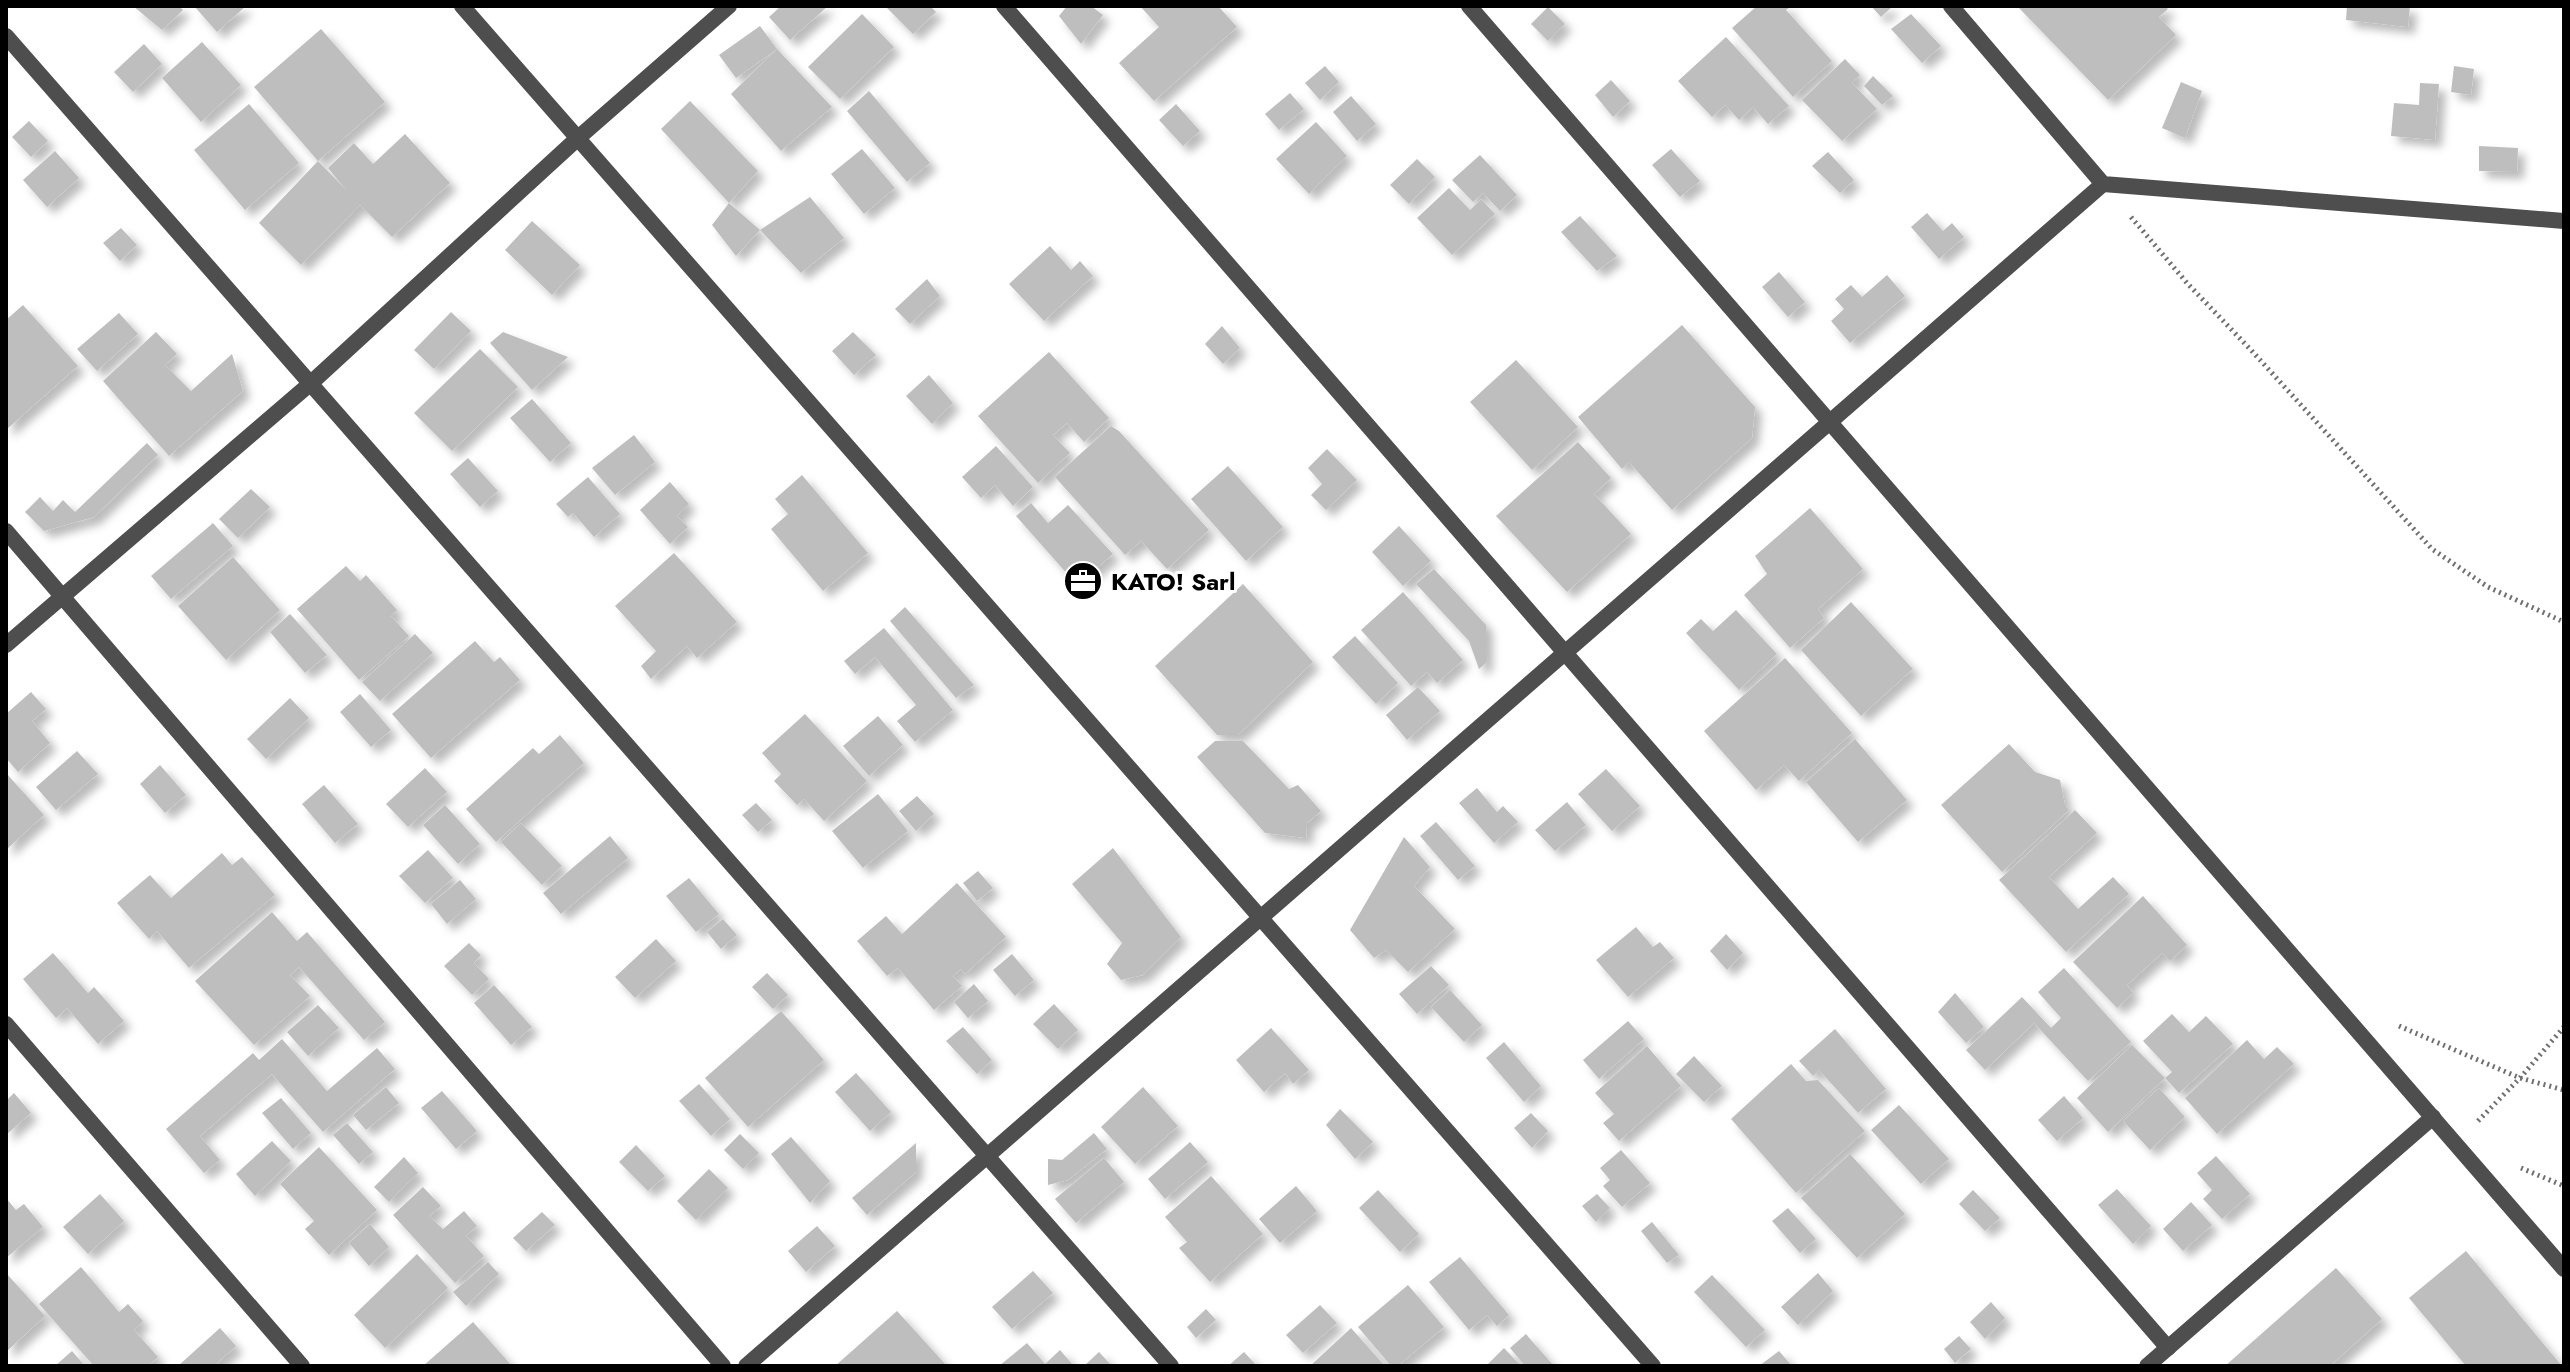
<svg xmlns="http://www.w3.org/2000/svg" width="2570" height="1372" viewBox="0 0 2570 1372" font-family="Jost,sans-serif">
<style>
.building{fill:#bebebe;filter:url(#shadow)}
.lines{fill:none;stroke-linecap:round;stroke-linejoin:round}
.path{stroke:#707070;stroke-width:5;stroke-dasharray:2 4;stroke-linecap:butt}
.street{stroke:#4e4e4e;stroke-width:16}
.labels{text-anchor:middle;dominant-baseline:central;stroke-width:6;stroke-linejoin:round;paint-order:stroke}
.poi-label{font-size:24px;font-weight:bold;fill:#000;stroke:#fff;text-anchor:start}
</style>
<defs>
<filter id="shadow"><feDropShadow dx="7" dy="7" stdDeviation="4" flood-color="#0004"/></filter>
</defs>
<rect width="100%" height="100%" fill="#fff"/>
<!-- building -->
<g class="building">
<path d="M133 6H179L183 10 162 30Z"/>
<path d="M194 6H246L217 32Z"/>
<path d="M781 6H828L790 40 769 17Z"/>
<path d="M885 6H930L936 12 913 34Z"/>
<path d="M1067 6H1091L1103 15 1081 44 1059 16Z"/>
<path d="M1140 6H1218L1237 27 1154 101 1119 63 1159 27Z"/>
<path d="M1757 6H1792L1786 10 1832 61 1793 97 1732 28Z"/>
<path d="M1871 6H1893L1881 17Z"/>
<path d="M2021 6H2165L2168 9 2159 17 2176 35 2108 100 2019 8Z"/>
<path d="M2347 6H2410L2408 27 2346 20Z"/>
<path d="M1548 7 1565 24 1548 41 1531 24Z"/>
<path d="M862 14 894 47 840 99 808 67Z"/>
<path d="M1911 14 1941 46 1922 63 1891 29Z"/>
<path d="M760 26 777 49 736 78 719 55Z"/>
<path d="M321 29 385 102 318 161 254 87Z"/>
<path d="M1726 37 1789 106 1768 124 1753 107 1739 120 1725 105 1712 117 1678 81Z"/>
<path d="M202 42 241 85 201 122 162 78Z"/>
<path d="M144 44 162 64 133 92 114 72Z"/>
<path d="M777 49 832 107 781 151 731 94Z"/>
<path d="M1845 59 1860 75 1852 83 1877 109 1842 141 1802 100Z"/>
<path d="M1325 66 1339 82 1320 100 1305 83Z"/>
<path d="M2454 66 2474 69 2471 95 2451 92Z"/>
<path d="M1873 76 1893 96 1882 105 1864 86Z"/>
<path d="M1611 80 1630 101 1613 117 1595 95Z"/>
<path d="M2181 82 2202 91 2185 138 2162 128Z"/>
<path d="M2420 83 2439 84 2435 140 2391 136 2394 103 2419 105Z"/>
<path d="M869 91 930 163 907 182 847 111Z"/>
<path d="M1290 93 1304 109 1279 130 1265 114Z"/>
<path d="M1351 96 1376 124 1357 141 1333 112Z"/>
<path d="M690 101 758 171 729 203 661 129Z"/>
<path d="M249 104 299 163 245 210 194 150Z"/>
<path d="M1176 104 1200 131 1183 146 1159 120Z"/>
<path d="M29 121 48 141 31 157 12 137Z"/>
<path d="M1316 122 1347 156 1309 194 1276 159Z"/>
<path d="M405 134 450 183 392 237 360 205 301 265 259 223 318 161 347 191 328 168 354 143 373 164Z"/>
<path d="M2479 146 2518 148 2517 172 2479 171Z"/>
<path d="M862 149 895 188 864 214 831 174Z"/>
<path d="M1671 149 1700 181 1680 197 1652 165Z"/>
<path d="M55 151 79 178 47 207 23 180Z"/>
<path d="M1828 152 1854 180 1840 193 1812 166Z"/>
<path d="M1480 155 1517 195 1500 211 1483 193 1473 202 1452 180Z"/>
<path d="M1417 159 1435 177 1409 204 1390 185Z"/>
<path d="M1449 188 1470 210 1481 199 1495 214 1452 255 1417 218Z"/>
<path d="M810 197 844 238 801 273 760 230 736 256 712 225 729 203 760 230Z"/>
<path d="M1927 213 1943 231 1952 223 1964 237 1939 259 1911 227Z"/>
<path d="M1580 216 1617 256 1597 271 1561 232Z"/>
<path d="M532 221 580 265 552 295 505 250Z"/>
<path d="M121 228 137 245 120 261 103 243Z"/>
<path d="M1050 246 1071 270 1080 261 1093 276 1044 321 1009 284Z"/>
<path d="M1779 272 1805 302 1788 317 1762 287Z"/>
<path d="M1887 275 1905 296 1850 343 1831 321 1844 309 1835 299 1851 285 1862 297Z"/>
<path d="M927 279 940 296 910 324 895 309Z"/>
<path d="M23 305 78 366 6 430V320Z"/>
<path d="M451 312 471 331 434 369 414 350Z"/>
<path d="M119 313 138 334 97 371 77 349Z"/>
<path d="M1682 325 1755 407 1752 438 1672 510 1629 462 1622 469 1578 417Z"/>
<path d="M1222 326 1240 348 1223 364 1205 344Z"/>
<path d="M156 332 177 354 165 365 191 391 232 354 243 391 169 456 103 381Z"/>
<path d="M503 332 568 357 532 390 490 343Z"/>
<path d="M853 332 876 355 854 375 832 351Z"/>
<path d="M480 349 518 387 452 451 414 413Z"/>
<path d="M1049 352 1109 418 1084 442 1067 423 1053 435 1070 453 1038 483 978 416Z"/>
<path d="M1516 360 1578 427 1532 470 1470 402Z"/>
<path d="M929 375 953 403 932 424 906 396Z"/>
<path d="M532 399 571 443 550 462 510 418Z"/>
<path d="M1111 426 1119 431 1209 530 1167 569 1141 541 1125 555 1055 477Z"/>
<path d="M634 435 655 462 615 495 592 468Z"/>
<path d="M1578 442 1611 478 1594 494 1631 534 1567 592 1496 516Z"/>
<path d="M147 443 158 455 94 517 44 531 25 512 40 497 53 511 63 500 75 512Z"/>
<path d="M996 446 1033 487 1013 506 995 485 981 498 962 477Z"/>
<path d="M1327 449 1357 480 1326 510 1311 495 1322 484 1308 468Z"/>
<path d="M468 458 498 491 480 507 450 474Z"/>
<path d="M1228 466 1283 527 1246 561 1191 499Z"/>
<path d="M802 475 868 553 823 591 771 529 788 514 775 499Z"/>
<path d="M588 477 620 514 594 537 573 513 568 517 556 504Z"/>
<path d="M670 482 689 504 677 516 688 527 670 544 640 510Z"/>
<path d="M251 489 270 507 238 538 219 519Z"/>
<path d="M1031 503 1048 523 1068 505 1113 554 1077 585 1016 516Z"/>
<path d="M1810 508 1863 569 1818 609 1824 618 1790 648 1744 595 1767 574 1755 556Z"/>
<path d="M213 523 233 546 171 599 151 576Z"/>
<path d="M1399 526 1431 561 1403 586 1372 552Z"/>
<path d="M674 553 737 622 697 658 687 646 651 679 641 666 656 651 615 606Z"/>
<path d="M233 557 280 610 226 660 178 606Z"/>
<path d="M346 566 360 581 366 575 397 610 391 616 409 636 359 680 297 609Z"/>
<path d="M1434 569 1486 625V663L1479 669 1469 641 1416 584Z"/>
<path d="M1243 584 1313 662 1238 735H1217L1155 666Z"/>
<path d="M1403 592 1463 660 1437 683 1427 672 1411 686 1361 630Z"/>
<path d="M1851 602 1913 669 1861 716 1801 650Z"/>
<path d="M905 607 974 685 956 698 890 621Z"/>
<path d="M1736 610 1777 654 1739 690 1686 633 1701 619 1713 631Z"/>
<path d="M290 614 327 655 305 673 270 632Z"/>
<path d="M884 628 953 710 915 742 897 721 916 705 875 657 855 674 844 661Z"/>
<path d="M415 634 433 653 380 701 362 682Z"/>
<path d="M1355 636 1398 683 1376 704 1332 657Z"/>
<path d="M475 641 494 662 500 657 520 680 431 758 392 714Z"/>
<path d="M1785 658 1852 733 1799 781 1784 765 1756 790 1704 731Z"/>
<path d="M1418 687 1440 711 1407 740 1386 715Z"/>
<path d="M31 692 46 709 32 721 50 743 18 772 6 758V714Z"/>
<path d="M360 694 391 730 371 747 340 712Z"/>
<path d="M290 698 309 718 266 759 247 739Z"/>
<path d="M805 714 867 781 824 821 804 799 797 805 774 781 781 774 762 753Z"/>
<path d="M878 716 903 745 869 776 843 746Z"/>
<path d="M560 735 584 763 496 842 466 809 533 748 539 754Z"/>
<path d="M1855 739 1907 800 1858 842 1806 782Z"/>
<path d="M1215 741H1243L1289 789 1298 785 1321 811 1307 823 1306 838 1265 833 1197 757Z"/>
<path d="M2009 744 2035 772 2060 780 2065 805 2069 810 2002 872 1941 805Z"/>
<path d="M77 751 98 774 56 810 36 787Z"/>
<path d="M160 765 186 795 165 813 140 784Z"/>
<path d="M425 768 447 792 408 827 386 804Z"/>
<path d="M1606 769 1640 806 1612 831 1578 794Z"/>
<path d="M6 773 44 815 6 850Z"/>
<path d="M324 785 358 824 335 843 302 804Z"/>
<path d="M1477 788 1497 812 1503 806 1518 822 1494 843 1459 803Z"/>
<path d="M878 794 908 831 863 868 832 831Z"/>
<path d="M917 796 934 814 916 831 899 811Z"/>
<path d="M1567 802 1586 825 1555 851 1535 830Z"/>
<path d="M756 803 772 820 758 832 742 815Z"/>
<path d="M445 805 480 844 458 864 423 825Z"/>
<path d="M2075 810 2097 833 2049 877 2078 909 2113 877 2129 894 2066 952 1999 880Z"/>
<path d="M1436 822 1475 866 1458 880 1420 836Z"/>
<path d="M521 823 562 866 542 885 501 842Z"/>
<path d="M610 836 628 858 561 914 543 893Z"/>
<path d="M1404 837 1430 867 1414 886 1455 929 1408 972 1386 950 1374 958 1350 930Z"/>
<path d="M1113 848 1181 937 1143 975 1121 980 1107 964 1122 943 1072 884Z"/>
<path d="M428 850 453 878 425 903 399 876Z"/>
<path d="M222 853 232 865 242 857 275 895 189 968 157 931 149 939 117 903 150 875 171 898Z"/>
<path d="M978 871 993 888 977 901 963 883Z"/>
<path d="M689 878 719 914 696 932 666 896Z"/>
<path d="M460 880 476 899 447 924 431 904Z"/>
<path d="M957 883 1006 937 965 974 961 969 953 976 962 986 934 1010 898 968 887 976 857 941 886 916 902 934Z"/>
<path d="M2143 896 2187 945 2170 961 2162 953 2127 985 2133 993 2117 1008 2073 962Z"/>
<path d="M272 912 297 941 307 932 385 1022 364 1040 299 967 290 975 310 996 254 1045 195 981Z"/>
<path d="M723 919 737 935 721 949 707 932Z"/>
<path d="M1636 927 1653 947 1660 942 1674 958 1628 997 1596 960Z"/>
<path d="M1726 934 1743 953 1727 970 1710 951Z"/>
<path d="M656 939 676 961 635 998 615 977Z"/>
<path d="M469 943 481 955 474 963 489 979 472 995 444 966Z"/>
<path d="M53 953 88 993 94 987 124 1021 98 1044 67 1008 56 1018 23 979Z"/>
<path d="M1012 954 1034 980 1015 996 993 970Z"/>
<path d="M1431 966 1449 985 1417 1014 1399 994Z"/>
<path d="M2064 968 2131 1042 2088 1081 2034 1023 1985 1070 1966 1050 2022 997 2051 1028 2061 1018 2038 992Z"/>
<path d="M767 973 788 995 773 1009 752 987Z"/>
<path d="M974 984 988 1001 968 1018 954 1002Z"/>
<path d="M494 985 532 1027 511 1045 474 1003Z"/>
<path d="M1450 990 1482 1025 1464 1042 1431 1007Z"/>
<path d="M1955 993 1984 1027 1966 1043 1938 1012Z"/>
<path d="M1054 1004 1078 1030 1058 1049 1033 1024Z"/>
<path d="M318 1005 339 1028 308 1056 287 1032Z"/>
<path d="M781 1011 824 1060 748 1127 705 1078Z"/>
<path d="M2172 1014 2189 1032 2206 1016 2233 1044 2179 1093 2165 1078 2172 1072 2143 1041Z"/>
<path d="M1628 1021 1644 1039 1599 1079 1583 1060Z"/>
<path d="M963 1027 992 1060 977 1074 946 1041Z"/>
<path d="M1271 1028 1309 1070 1293 1084 1285 1073 1264 1092 1236 1060Z"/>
<path d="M1835 1029 1886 1089 1858 1113 1819 1070 1813 1076 1799 1061Z"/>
<path d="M282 1039 327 1091 377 1048 395 1069 323 1132 272 1074 200 1136 220 1160 204 1173 166 1129 253 1053 259 1060Z"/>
<path d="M2247 1040 2264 1059 2277 1047 2294 1064 2217 1134 2185 1098Z"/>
<path d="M1504 1042 1541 1086 1524 1102 1486 1058Z"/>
<path d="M2132 1045 2165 1078 2108 1132 2077 1098Z"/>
<path d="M1647 1046 1681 1086 1619 1141 1603 1123 1614 1114 1595 1093Z"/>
<path d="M1694 1056 1722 1086 1704 1102 1676 1074Z"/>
<path d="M1791 1064 1806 1081 1818 1080 1865 1131 1796 1193 1731 1119Z"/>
<path d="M856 1073 891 1112 870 1131 835 1092Z"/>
<path d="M699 1084 730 1119 711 1136 679 1101Z"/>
<path d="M386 1087 399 1103 366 1130 353 1115Z"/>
<path d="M1143 1087 1178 1126 1135 1164 1101 1127Z"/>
<path d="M2159 1088 2185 1117 2150 1150 2123 1121Z"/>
<path d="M442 1091 477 1131 456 1149 421 1108Z"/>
<path d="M14 1093 31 1113 6 1135V1101Z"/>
<path d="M2064 1096 2083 1118 2057 1141 2038 1120Z"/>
<path d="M281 1098 311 1133 293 1149 262 1113Z"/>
<path d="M1899 1105 1949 1159 1921 1184 1871 1130Z"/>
<path d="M1340 1109 1373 1142 1355 1159 1326 1125Z"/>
<path d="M1531 1113 1548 1131 1532 1148 1514 1128Z"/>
<path d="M347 1123 373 1152 359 1164 333 1135Z"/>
<path d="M1094 1133 1107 1149 1068 1180 1048 1185V1159L1062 1160Z"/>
<path d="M740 1134 759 1153 743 1169 724 1150Z"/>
<path d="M791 1137 830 1181 810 1203 771 1154Z"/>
<path d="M272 1141 291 1161 255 1196 236 1174Z"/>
<path d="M1190 1142 1208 1162 1165 1199 1148 1179Z"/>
<path d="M916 1143V1172L867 1215 852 1198Z"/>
<path d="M636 1145 665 1176 648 1191 619 1162Z"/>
<path d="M319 1147 377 1210 329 1255 305 1229 314 1221 280 1184Z"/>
<path d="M1621 1150 1650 1183 1622 1207 1603 1186 1610 1180 1600 1168Z"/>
<path d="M1850 1154 1905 1214 1857 1258 1801 1198Z"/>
<path d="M2216 1156 2250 1194 2222 1219 2203 1199 2212 1190 2197 1173Z"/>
<path d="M404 1157 418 1173 389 1202 374 1187Z"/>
<path d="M1104 1158 1124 1182 1076 1223 1055 1199Z"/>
<path d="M709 1169 728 1188 696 1220 677 1201Z"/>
<path d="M1211 1176 1263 1234 1210 1282 1179 1248 1187 1242 1165 1217Z"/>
<path d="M1296 1186 1317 1211 1280 1243 1259 1219Z"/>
<path d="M423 1187 441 1206 429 1216 443 1229 464 1211 477 1226 466 1236 484 1256 455 1283 393 1215Z"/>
<path d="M2117 1189 2151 1226 2133 1244 2098 1205Z"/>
<path d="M1378 1190 1419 1234 1400 1252 1359 1208Z"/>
<path d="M1973 1190 2000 1218 1985 1231 1959 1204Z"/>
<path d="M100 1194 124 1221 88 1254 63 1227Z"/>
<path d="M1597 1194 1610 1208 1596 1222 1582 1206Z"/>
<path d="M6 1198 16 1210 24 1204 43 1227 6 1258Z"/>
<path d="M2191 1202 2212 1225 2183 1251 2163 1229Z"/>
<path d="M1788 1208 1816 1239 1800 1253 1772 1221Z"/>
<path d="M542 1212 555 1225 526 1251 513 1238Z"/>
<path d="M1652 1222 1679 1255 1667 1263 1641 1231Z"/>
<path d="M370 1224 389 1247 369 1266 349 1243Z"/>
<path d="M817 1226 835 1246 806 1272 788 1251Z"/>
<path d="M2466 1251 2562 1366H2466L2409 1298Z"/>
<path d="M417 1254 448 1288 385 1348 354 1315Z"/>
<path d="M1460 1257 1509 1315 1497 1326 1487 1315 1469 1330 1429 1282Z"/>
<path d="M488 1262 499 1274 466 1306 453 1292Z"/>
<path d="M81 1267 119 1312 128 1304 143 1321 134 1330 158 1357 148 1366H94L39 1304Z"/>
<path d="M2336 1268 2382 1319 2330 1366H2225Z"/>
<path d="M1033 1271 1053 1293 1012 1329 992 1307Z"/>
<path d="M6 1273 45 1316 6 1352Z"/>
<path d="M1818 1273 1833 1291 1798 1325 1781 1307Z"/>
<path d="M1712 1275 1765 1330 1746 1347 1694 1292Z"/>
<path d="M1408 1285 1444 1327 1398 1366H1391L1358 1327Z"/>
<path d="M1991 1302 2005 1318 1985 1339 1970 1322Z"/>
<path d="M1320 1305 1337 1323 1303 1353 1286 1335Z"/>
<path d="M1206 1309 1216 1320 1196 1338 1187 1327Z"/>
<path d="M897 1311 947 1366H835Z"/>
<path d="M473 1322 512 1366H423Z"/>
<path d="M220 1328 236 1346 214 1366H178Z"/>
<path d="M1351 1328 1385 1366H1310Z"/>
<path d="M1526 1334 1531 1340 1554 1366H1525L1510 1348Z"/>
<path d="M1959 1336 1971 1349 1955 1363 1944 1349Z"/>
<path d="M1027 1343 1045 1364 1060 1350 1074 1366H999Z"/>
<path d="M1504 1348 1521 1366H1486Z"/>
<path d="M72 1351 85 1366H55Z"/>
<path d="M1779 1351 1792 1366H1759Z"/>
<path d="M1099 1352 1112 1366H1084Z"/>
<path d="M1244 1352 1257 1366H1228Z"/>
</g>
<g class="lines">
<!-- path -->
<g class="path">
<path d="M2131 217 2187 283 2251 350 2432 549 2488 587 2564 622"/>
<path d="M2399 1026 2520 1078 2564 1090"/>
<path d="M2478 1121 2520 1078 2564 1027"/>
<path d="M2521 1168 2564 1186"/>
</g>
<!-- street -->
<g class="street">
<path d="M462 6 1653 1366"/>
<path d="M1004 6 2168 1348"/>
<path d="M1469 6 2564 1269"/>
<path d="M1951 6 2103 184 2564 221"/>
<path d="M6 36 1171 1366"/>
<path d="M6 531 723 1366"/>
<path d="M6 645 311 383 578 138 729 6"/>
<path d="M6 1024 302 1366"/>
<path d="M746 1366 2103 184"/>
<path d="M2147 1366 2433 1117"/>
</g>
</g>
<!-- icons -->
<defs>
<symbol id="office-disc" viewBox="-11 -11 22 22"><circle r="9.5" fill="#000" stroke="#fff"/><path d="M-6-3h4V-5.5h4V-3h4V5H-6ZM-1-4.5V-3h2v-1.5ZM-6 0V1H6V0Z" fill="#fff"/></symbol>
</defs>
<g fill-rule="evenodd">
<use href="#office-disc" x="1061" y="559" width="44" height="44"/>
</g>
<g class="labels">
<!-- poi labels -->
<g class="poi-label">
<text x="1111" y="581">KATO! Sarl</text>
</g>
</g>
<!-- border -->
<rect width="2570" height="1372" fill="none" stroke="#000000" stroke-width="16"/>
</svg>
